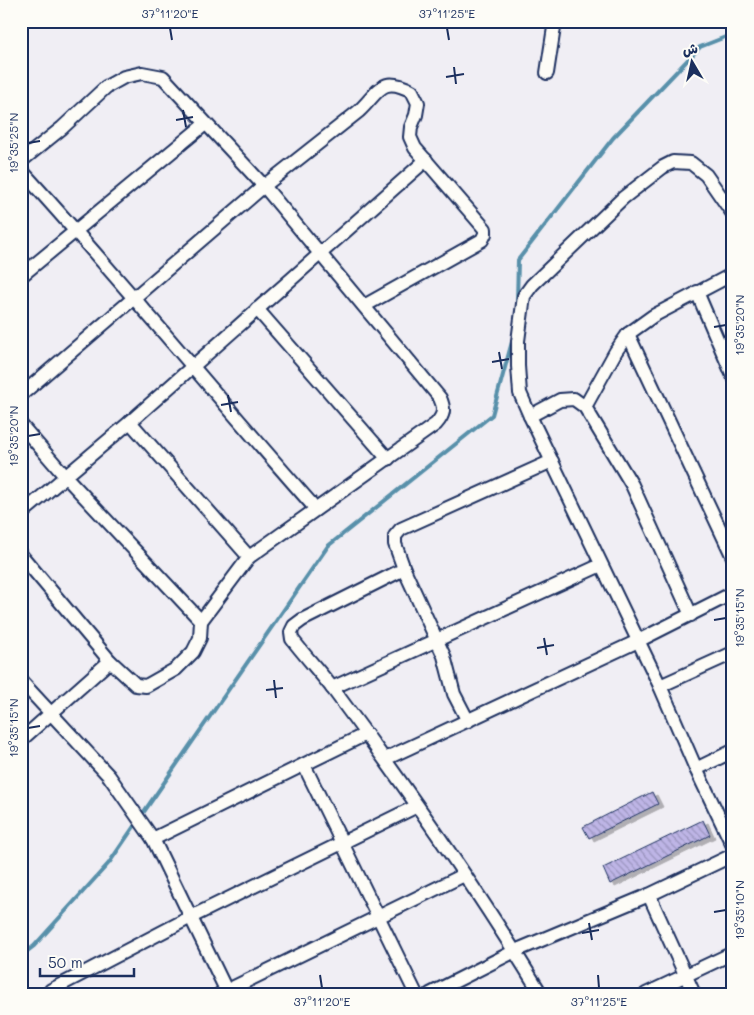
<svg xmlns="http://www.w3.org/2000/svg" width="754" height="1015" viewBox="0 0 754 1015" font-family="Mali,'Playpen Sans Arabic',sans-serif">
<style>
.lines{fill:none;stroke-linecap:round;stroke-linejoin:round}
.stream{stroke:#5890aa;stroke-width:4}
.building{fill:url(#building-back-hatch);stroke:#1b2f5e;filter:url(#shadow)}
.street-casing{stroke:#1b2f5e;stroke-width:16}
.street{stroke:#fdfcf7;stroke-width:12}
.ticks{fill:none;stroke:#1b2f5e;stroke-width:2}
.neatline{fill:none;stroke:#1b2f5e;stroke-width:2}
.ticks-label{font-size:12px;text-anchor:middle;fill:#1b2f5e}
</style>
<defs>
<pattern id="building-back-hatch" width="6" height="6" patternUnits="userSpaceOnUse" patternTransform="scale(1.25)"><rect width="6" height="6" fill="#beb5e6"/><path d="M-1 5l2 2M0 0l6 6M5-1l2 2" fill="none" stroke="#9a94be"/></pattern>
<filter id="shadow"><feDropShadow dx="5" dy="3" stdDeviation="0" flood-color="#0004"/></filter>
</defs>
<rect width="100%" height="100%" fill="#f0eef4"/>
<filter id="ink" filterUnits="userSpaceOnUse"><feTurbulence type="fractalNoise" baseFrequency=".02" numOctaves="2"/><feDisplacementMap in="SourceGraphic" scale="10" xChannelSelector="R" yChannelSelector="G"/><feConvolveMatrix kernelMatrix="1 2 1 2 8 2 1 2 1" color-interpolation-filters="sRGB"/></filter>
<g filter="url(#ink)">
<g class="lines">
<!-- stream -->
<g class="stream">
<path d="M517 302 518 260 613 138 700 47 733 34"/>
<path d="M141 816 328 546 492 415 513 338"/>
<path d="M21 956 34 946 109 863 137 822"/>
</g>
</g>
<!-- building -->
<g class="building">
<path d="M652 792 658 804 589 838 583 827Z"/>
<path d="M703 820 710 835 610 884 603 868Z"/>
</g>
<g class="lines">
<defs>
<g id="street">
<path d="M547 73 555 21"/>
<path d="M21 161 62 128 106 87 124 77 142 73 163 77 264 186 440 398C445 409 444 415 436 424L249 557 201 621 200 638 193 652 176 669 146 686 136 685 110 661"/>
<path d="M21 170C122 281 217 397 316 509"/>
<path d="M733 214 706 175 691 163 673 162 663 167 623 198 532 285 524 296 518 341V366L520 393 530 416 660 686 696 769 733 846"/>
<path d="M21 276 205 124"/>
<path d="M697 292 733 376"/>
<path d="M257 309 388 459"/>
<path d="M628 334 733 557"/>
<path d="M721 346 733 339"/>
<path d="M21 395 264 186 359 111C380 91 381 75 412 91L418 103 416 115 411 127 410 137 415 148 485 229V234L482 240 364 306"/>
<path d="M585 407 616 351 628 334 653 316 733 274"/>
<path d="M530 416 560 400 574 399 585 407 632 485 691 615"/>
<path d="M130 422 249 557"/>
<path d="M21 425 65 476 201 621"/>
<path d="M21 514 130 422 426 160"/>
<path d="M21 555 110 661 21 740"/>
<path d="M404 569 302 620 294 626 291 632 292 639C305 656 320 672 333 689 406 787 477 889 541 994"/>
<path d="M21 681 109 776 153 839 228 994"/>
<path d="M660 686 733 653"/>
<path d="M332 688 601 565"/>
<path d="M468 721 454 694 444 656 404 569 395 544V536L401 529 552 461"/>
<path d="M385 759 638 641 733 593"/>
<path d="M304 765 416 994"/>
<path d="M696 769 733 751"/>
<path d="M153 839 366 734"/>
<path d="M649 895 694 994"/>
<path d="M48 994 51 990 191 917 417 806"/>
<path d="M220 994 464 875"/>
<path d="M430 994 515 951 649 895 733 855"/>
<path d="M646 994 733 953"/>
</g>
</defs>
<!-- street casing -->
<use href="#street" class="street-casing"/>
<!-- street -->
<use href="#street" class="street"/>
</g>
</g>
<!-- ticks -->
<path class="ticks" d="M170 28 172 40M447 28 449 40M454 67 456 84M446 77 464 74M183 110 186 127M176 120 193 117M28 143 40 141M714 327 726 325M499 352 502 369M492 362 509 359M228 395 231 412M221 405 238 402M28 436 40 434M714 620 726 618M544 638 547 655M537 648 554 645M274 680 276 698M266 690 283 688M28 728 40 726M714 912 726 910M589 923 592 940M582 933 599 930M320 975 322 988M598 975 599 988"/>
<!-- margin -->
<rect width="754" height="1015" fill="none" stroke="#fdfcf7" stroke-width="55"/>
<!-- north arrow -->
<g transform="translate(692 62) rotate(351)" stroke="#fdfcf7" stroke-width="4" paint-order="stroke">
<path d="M0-4L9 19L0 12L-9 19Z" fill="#1b2f5e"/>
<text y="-8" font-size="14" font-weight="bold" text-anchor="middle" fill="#1b2f5e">ش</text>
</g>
<!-- scale -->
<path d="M40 968v8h94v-8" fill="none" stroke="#1b2f5e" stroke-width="2.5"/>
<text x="48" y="968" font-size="15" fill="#1b2f5e" stroke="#fdfcf7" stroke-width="4" paint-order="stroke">50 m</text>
<rect x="28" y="28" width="698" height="960" class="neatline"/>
<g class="ticks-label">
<text x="170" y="18">37°11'20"E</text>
<text x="447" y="18">37°11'25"E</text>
<text transform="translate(14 143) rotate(-90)" y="4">19°35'25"N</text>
<text transform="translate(740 325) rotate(-90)" y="4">19°35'20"N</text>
<text transform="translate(14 436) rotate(-90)" y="4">19°35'20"N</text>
<text transform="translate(740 618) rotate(-90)" y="4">19°35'15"N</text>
<text transform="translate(14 728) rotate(-90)" y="4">19°35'15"N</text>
<text transform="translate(740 910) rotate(-90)" y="4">19°35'10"N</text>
<text x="322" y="1006">37°11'20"E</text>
<text x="599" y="1006">37°11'25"E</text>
</g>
</svg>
